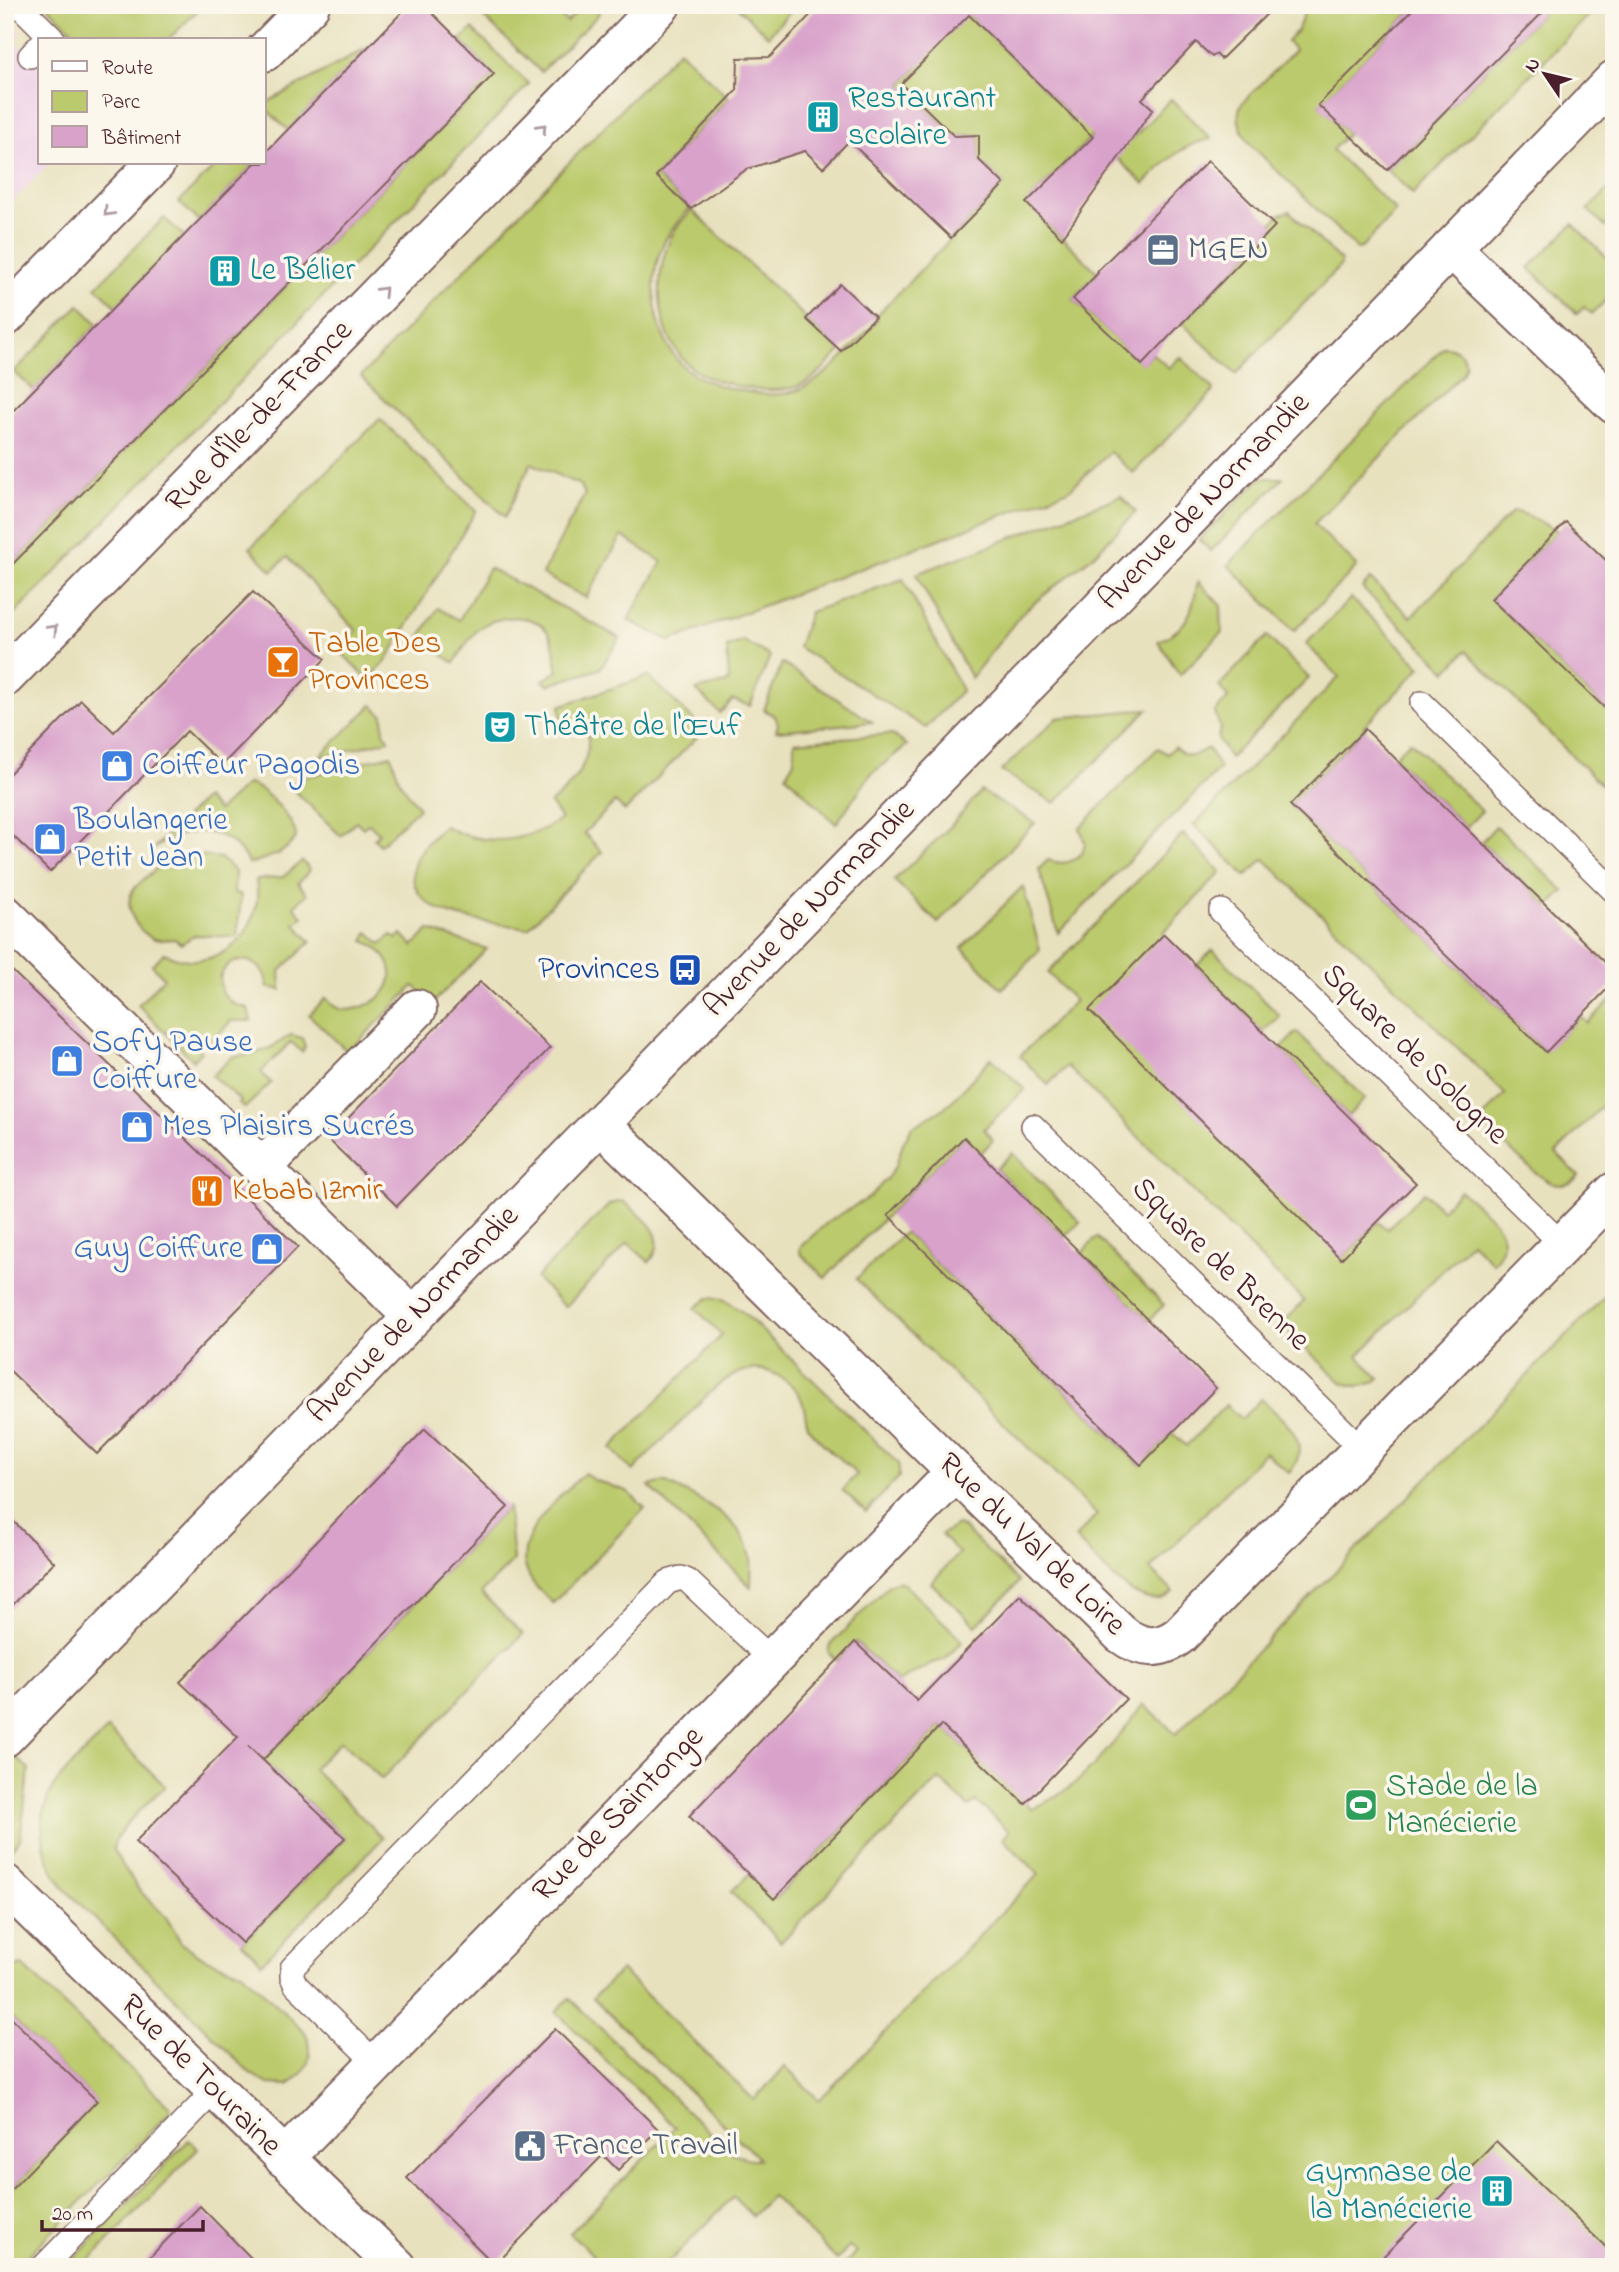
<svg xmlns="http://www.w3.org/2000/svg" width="1619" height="2272" viewBox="0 0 1619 2272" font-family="'Indie Flower',sans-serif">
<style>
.built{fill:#eed0e8}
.green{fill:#bbca6c;stroke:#82744c;stroke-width:2}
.building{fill:#d9a2cb}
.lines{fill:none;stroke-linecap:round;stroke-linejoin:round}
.lane-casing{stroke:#81635e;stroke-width:26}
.street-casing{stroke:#81635e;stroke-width:42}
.secondary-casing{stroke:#81635e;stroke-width:42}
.lane{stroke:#fff;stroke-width:23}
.street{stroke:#fff;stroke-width:38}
.secondary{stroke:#fff;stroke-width:38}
.oneway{stroke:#ae9aa0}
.labels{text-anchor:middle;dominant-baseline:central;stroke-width:7;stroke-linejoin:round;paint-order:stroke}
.culture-label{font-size:32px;fill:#0d838f;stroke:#fbf7ec;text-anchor:start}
.service-label{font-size:32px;fill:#4e5e75;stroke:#fbf7ec;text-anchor:start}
.street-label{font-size:32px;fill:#4a1f2b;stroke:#fbf7ec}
.food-label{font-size:32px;fill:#c56008;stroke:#fbf7ec;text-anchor:start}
.shop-label{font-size:32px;fill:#366cbe;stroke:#fbf7ec;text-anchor:start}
.transit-label{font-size:32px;fill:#164399;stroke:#fbf7ec;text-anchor:end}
.leisure-label{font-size:32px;fill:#27864d;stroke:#fbf7ec;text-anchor:start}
</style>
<rect width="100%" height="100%" fill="#fbf7ec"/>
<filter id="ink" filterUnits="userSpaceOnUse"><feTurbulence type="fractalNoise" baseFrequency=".0143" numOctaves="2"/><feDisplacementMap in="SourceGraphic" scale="14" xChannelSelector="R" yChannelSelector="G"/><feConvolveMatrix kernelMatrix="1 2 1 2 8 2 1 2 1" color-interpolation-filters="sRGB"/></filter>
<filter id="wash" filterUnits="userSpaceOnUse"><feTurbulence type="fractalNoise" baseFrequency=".00686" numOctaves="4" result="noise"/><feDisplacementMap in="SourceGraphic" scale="28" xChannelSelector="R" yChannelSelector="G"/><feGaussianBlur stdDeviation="1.57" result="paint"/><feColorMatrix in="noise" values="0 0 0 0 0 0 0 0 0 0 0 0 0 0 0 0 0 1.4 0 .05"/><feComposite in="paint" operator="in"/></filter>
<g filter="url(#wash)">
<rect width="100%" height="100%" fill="#e8e1be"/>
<!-- built -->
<path class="built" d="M5 16 21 32 14 41 40 67V163H50L5 209Z"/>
<!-- green -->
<g class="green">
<path d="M46 5H203L168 40H82Z"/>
<path d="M471 5H550L567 22 584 5H601L598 15 541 72Z"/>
<path d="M735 5H796L768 36Z"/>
<path d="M959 5 1064 108 1071 121 1089 103 1130 141 1171 99 1211 139C1181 144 1165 163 1144 184L1093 135 1027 203 1098 273 1073 299 1142 364 1153 354 1169 368 1180 357 1213 388V392L1133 473 1110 452 1069 490 670 641 628 620 662 562 622 536 586 598 542 574 585 494 580 485 531 463 505 517 361 376 679 50 729 98 656 176 690 208C678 220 669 231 662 247 645 286 656 350 693 374 707 383 723 387 739 390 756 394 775 397 792 392 825 383 854 344 878 320L875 317 1004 184 979 160V135L954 136 901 84 916 69Z"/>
<path d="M1307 5H1417L1319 105 1348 133 1332 150 1396 211 1361 248 1357 249 1250 144C1241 131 1234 117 1242 103L1295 50 1287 42 1298 29Z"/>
<path d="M1550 5H1599L1413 194 1387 170Z"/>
<path d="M472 29 529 84 5 624V572L494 74 460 40Z"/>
<path d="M369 47 288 130 264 107V104Z"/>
<path d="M218 163H255L199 221 179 202Z"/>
<path d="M1614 184V234L1588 210Z"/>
<path d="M692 210 841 351C829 362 818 376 805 383 786 393 762 391 742 387 725 383 706 379 692 368 654 336 651 271 675 230 679 223 686 217 692 210Z"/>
<path d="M1289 211 1341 261V265L1236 374 1182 323 1275 227 1272 223 1280 214Z"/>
<path d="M164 218 184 236 116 306 96 287Z"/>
<path d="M1573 224 1614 265V301L1609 297 1592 314 1584 307 1577 314 1529 268Z"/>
<path d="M79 305 98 324 34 390 14 372Z"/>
<path d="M1444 347C1455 347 1464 354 1466 365L1462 374 1314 524 1357 566 1294 631 1228 565Z"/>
<path d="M380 419 476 511 385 663 368 680 338 649 357 631 287 557 272 571 250 548Z"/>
<path d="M1261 478H1283L1211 551 1199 540Z"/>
<path d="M1121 496 1136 512 1093 556 1023 612 971 678 916 574Z"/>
<path d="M1513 511 1527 515 1558 531 1491 599 1614 717V797L1466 651 1447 671 1362 588 1370 579 1411 617Z"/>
<path d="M489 568 620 638 600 669 548 685 543 680 558 671C555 659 555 644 549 634 537 612 497 614 480 628 469 636 462 652 454 663L419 639 438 608 459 620Z"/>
<path d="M903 579 962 690 926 728 798 647 810 612Z"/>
<path d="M1198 581 1221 606 1222 632 1180 675 1158 641C1189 629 1192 611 1198 581Z"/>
<path d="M1351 598 1421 667 1364 726 1365 729 1290 805 1545 1051 1580 1017 1587 1023 1614 997V1094L1556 1153 1579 1176C1572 1184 1564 1187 1554 1184 1533 1176 1498 1137 1481 1120L1505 1094 1264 859 1246 876 1194 825 1339 677 1306 644Z"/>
<path d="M1267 636 1309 678 1230 758 1218 739 1220 728 1215 712 1228 698 1219 686Z"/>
<path d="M743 641 770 656 750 706 733 700 720 713 696 690 726 683 729 680 727 647Z"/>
<path d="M782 663 872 722 776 731 778 724 775 716 764 710Z"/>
<path d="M648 676 704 730 625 811 615 802 584 833 602 852 528 928C495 922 428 921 415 886 406 860 427 842 444 826 484 847 523 844 561 819L550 803C573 787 591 762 588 733L563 732 560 706Z"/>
<path d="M372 705 383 715 384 732 389 740 318 758Z"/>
<path d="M1148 709 1055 803 1001 771 1057 718Z"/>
<path d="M891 734 907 745 870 775 836 824 786 775 794 761V742Z"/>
<path d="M1410 741 1482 811 1466 827 1394 757Z"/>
<path d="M1174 747 1183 754 1193 756 1208 748 1220 768 1058 933 1039 869 1048 860C1064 866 1082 862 1085 843L1080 828 1158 748 1167 754Z"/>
<path d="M391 755 400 782 419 808 380 845 374 839 379 833 369 823 363 828 356 821 341 836 291 787 301 778Z"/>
<path d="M247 784C263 785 297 821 296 838L287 848 278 854 249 864C227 823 186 825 152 850L205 798 218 811Z"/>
<path d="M981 791 1035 823 938 923 894 880 950 827Z"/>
<path d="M1496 826 1564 891 1548 907 1481 842Z"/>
<path d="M1183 834 1221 872 1163 933 1342 1258 1378 1222 1387 1229 1424 1192 1442 1210 1460 1190C1482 1211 1522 1233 1493 1263L1471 1242 1358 1356 1379 1378C1367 1389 1354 1388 1340 1381L1281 1325 1304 1301 1067 1066 1048 1085 1020 1056 1075 1001 1048 973Z"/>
<path d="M196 855 221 858 235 872 234 893 241 895 237 937 195 935 181 944 175 939C167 940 159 941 152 938 136 930 123 907 133 890 139 882 151 874 158 867H181Z"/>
<path d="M302 861 310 870 298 883 307 894 294 906 303 917 295 924 311 942 280 971 281 990 267 987C267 974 261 967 249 961 211 956 210 1004 248 1008L251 1021H231L211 1042 206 1039 197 1048 201 1052 193 1060 138 1005 164 978 152 965 164 953C214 978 266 934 256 880L283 877Z"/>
<path d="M1023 886 1040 950 1002 989 962 948Z"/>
<path d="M429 930 487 949 433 1003 414 986 348 1052 309 1015 326 998C329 1001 331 1004 334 1006 349 1016 379 1003 387 989 399 969 382 947 364 941L367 933 368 932 381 944 392 935 396 939 402 934 413 946Z"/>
<path d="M1213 950 1280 1016 1263 1032 1196 966Z"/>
<path d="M1297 1032 1365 1099 1348 1116 1280 1049Z"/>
<path d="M291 1035 302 1038 305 1047 302 1052 291 1042 261 1072 271 1083 245 1108 239 1103 241 1101 212 1076 232 1057 254 1054 270 1048Z"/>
<path d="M991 1058 1025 1089 984 1129 993 1140 980 1154 964 1138 825 1278 800 1253V1247L829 1221 870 1197 888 1177 896 1165 903 1143 912 1127 940 1111 953 1100Z"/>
<path d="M1012 1153 1080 1222 1064 1237 996 1169Z"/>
<path d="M623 1201C643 1217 672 1237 649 1262L628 1243 565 1307 536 1278 610 1204Z"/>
<path d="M905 1232 1140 1465 1172 1433 1186 1446 1226 1405 1241 1419 1261 1399C1282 1419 1316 1442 1289 1473L1265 1452 1150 1569 1173 1592C1143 1621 1095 1558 1075 1538L1097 1515 856 1279Z"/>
<path d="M1097 1237 1164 1305 1148 1321 1081 1254Z"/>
<path d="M1614 1287V2267H842L856 2252 849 2247 837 2260 772 2196 752 2216 733 2197 664 2267H605L570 2233 675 2127 556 2012 569 1998 728 2150C738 2156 747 2160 759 2159L593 1998 621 1970 754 2100 785 2067 819 2100 1039 1874 1003 1839 1009 1831 976 1801 969 1807 939 1779 781 1942 731 1892 749 1874 775 1899 941 1725 1032 1809C1043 1803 1055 1798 1066 1790 1090 1774 1126 1729 1143 1704L1176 1734Z"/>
<path d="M708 1298 723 1299 744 1313 899 1464V1477L866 1512 842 1490 857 1474C842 1460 823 1446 810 1430 803 1421 808 1401 793 1387 748 1344 712 1390 682 1421 665 1437 649 1454 633 1471L611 1448 722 1335 695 1308Z"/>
<path d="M585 1473 594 1480 627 1491 645 1508 553 1603C545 1595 535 1588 530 1578 507 1540 559 1496 585 1473Z"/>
<path d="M664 1482C697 1498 745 1517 751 1559 752 1568 751 1578 751 1587L649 1486Z"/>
<path d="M508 1507 513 1561 481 1593 523 1634 382 1779 341 1741 313 1769 383 1838 262 1963 242 1943 345 1838 263 1760Z"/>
<path d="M957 1525 964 1528 1019 1582 976 1626 931 1583 959 1553 941 1535Z"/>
<path d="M898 1581 903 1583 963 1641 944 1660 932 1663 898 1682 856 1642 837 1661 828 1652 830 1645 890 1584Z"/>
<path d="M108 1729 165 1786C153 1799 108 1835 114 1852L139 1890 166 1917 182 1944 206 1959 242 1972 305 2032C316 2054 308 2072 288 2085L268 2084 250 2073 70 1894C44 1868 33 1823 52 1789 62 1771 93 1745 108 1729Z"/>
<path d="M15 1757 29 1769 20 1840 9 1851 5 1843V1773Z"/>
<path d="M22 1965 171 2108 167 2115 17 2267H5V2196L96 2101 5 2012V1979L16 1967Z"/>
<path d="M189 2140 198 2149 83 2267H66Z"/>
</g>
<g id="blocks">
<!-- building -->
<g class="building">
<path d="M409 5H424L494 74 5 572V419L255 163H264V154Z"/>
<path d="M820 5H1276L1221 59 1216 54 1212 57 1196 42 1142 99 1153 109 1062 238 1026 203 1093 137 969 15 901 84 954 136 979 135V160L1004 184 951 238 849 141 823 168 805 151 747 169 691 209 656 176 737 90 738 58 770 57Z"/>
<path d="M1417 5H1550L1387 170 1318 105Z"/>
<path d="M1208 161 1275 226 1142 365 1073 299 1098 273 1097 271Z"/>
<path d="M840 284 875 317 841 351 806 319Z"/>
<path d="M1566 522 1614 568V717L1491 599Z"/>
<path d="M253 592 325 659 222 765 187 731 50 872 5 828V778L81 700 114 732Z"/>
<path d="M1365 729 1614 971V982L1546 1052 1290 805Z"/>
<path d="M1164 934 1416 1183 1341 1259 1089 1010Z"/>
<path d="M5 964 298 1247 97 1454 5 1366Z"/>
<path d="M480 982 550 1048 397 1206 328 1139Z"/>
<path d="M964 1137 1216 1388 1141 1465 888 1215Z"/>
<path d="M425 1429 508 1507 263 1760 248 1746 345 1838 242 1943 135 1842 238 1737 180 1682Z"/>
<path d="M5 1513 54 1562 5 1613Z"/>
<path d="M1020 1595 1126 1699 1025 1804 941 1725 774 1899 689 1816 855 1642 917 1701Z"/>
<path d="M5 2012 97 2101 5 2196Z"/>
<path d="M555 2029 658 2129 618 2170 603 2155 495 2265 407 2178Z"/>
<path d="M1496 2141 1614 2255V2267H1373Z"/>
<path d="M200 2206 260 2267H140Z"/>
</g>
</g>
</g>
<g filter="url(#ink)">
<use href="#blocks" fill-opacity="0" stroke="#81635e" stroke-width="2"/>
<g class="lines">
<defs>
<g id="lane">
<path d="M19 5 54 40"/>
<path d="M30 56 40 45"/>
<path d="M1422 703 1614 891"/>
<path d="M1221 911 1562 1244"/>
<path d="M1033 1126 1362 1449"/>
<path d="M376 2063 296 1985 292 1977V1968L668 1582 681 1578 688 1581 772 1660"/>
<path d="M43 2267 215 2090"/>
</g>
<g id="street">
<path d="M264 52 310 5"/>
<path d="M1451 248 1614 404"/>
<path d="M5 317 156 163"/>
<path d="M5 677 661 5"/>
<path d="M5 915 413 1317"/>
<path d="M601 1124 1121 1634C1141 1649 1160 1651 1180 1635L1614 1192"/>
<path d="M262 1168 417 1009"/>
<path d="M5 1737 1530 167"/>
<path d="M5 1884 397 2267"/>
<path d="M284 2158 956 1472"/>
</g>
<path id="secondary" d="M1530 167 1614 80"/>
</defs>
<!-- lane casing -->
<use href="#lane" class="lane-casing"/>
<!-- street casing -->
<use href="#street" class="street-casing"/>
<!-- secondary casing -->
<use href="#secondary" class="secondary-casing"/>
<!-- lane -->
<use href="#lane" class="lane"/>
<!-- street -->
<use href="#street" class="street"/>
<!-- secondary -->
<use href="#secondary" class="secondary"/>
</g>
<!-- one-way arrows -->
<defs><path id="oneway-chevron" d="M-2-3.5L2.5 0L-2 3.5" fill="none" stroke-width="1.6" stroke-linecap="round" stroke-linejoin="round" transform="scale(1.75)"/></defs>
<g class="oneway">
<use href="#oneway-chevron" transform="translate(542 128) rotate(-46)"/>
<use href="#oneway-chevron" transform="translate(108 212) rotate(134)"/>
<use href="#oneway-chevron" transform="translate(383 291) rotate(-46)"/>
<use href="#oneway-chevron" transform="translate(53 629) rotate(-46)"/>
</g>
</g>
<!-- icons -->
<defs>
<symbol id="building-square" viewBox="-11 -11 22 22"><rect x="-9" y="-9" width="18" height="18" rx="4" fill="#0f9aa8" stroke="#fbf7ec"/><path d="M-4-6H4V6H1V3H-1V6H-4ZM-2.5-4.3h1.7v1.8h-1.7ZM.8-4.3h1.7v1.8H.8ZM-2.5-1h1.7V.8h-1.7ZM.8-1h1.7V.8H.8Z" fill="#fff"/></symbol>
<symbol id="office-square" viewBox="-11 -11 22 22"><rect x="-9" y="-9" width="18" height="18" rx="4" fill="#5c6f8a" stroke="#fbf7ec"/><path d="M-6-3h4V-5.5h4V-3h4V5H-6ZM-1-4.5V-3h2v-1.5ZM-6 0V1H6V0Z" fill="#fff"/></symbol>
<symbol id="bar-square" viewBox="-11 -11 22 22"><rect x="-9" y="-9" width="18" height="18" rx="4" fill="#e8710a" stroke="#fbf7ec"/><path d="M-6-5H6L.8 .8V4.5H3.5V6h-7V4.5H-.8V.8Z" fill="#fff"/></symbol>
<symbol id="theatre-square" viewBox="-11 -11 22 22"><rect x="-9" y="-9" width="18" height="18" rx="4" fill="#0f9aa8" stroke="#fbf7ec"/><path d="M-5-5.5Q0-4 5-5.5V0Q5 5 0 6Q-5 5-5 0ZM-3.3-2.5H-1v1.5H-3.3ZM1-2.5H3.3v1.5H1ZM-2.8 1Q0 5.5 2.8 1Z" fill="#fff"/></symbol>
<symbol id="shop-square" viewBox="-11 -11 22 22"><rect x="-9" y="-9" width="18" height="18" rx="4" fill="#3f7fe0" stroke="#fbf7ec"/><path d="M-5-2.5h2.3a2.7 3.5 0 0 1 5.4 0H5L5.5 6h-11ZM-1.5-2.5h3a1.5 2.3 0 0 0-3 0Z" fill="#fff"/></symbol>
<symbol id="bus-square" viewBox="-11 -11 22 22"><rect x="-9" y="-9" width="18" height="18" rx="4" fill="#1a4fb4" stroke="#fbf7ec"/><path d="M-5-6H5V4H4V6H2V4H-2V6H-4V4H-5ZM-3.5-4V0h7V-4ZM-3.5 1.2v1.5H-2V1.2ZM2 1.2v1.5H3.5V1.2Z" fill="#fff"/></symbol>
<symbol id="restaurant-square" viewBox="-11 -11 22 22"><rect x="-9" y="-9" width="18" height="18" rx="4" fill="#e8710a" stroke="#fbf7ec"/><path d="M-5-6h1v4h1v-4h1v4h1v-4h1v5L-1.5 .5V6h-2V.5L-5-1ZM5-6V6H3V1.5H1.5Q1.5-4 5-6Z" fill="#fff"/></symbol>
<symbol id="stadium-square" viewBox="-11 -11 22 22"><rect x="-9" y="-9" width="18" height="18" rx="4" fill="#2e9e5b" stroke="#fbf7ec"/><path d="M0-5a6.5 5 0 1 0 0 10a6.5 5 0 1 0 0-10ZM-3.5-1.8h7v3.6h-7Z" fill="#fff"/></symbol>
<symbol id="civic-square" viewBox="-11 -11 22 22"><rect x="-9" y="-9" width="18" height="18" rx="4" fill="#5c6f8a" stroke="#fbf7ec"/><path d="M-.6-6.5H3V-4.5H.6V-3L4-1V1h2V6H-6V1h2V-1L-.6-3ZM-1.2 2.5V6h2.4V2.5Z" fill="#fff"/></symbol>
</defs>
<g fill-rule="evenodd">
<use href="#building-square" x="804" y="98" width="38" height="38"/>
<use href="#office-square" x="1144" y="231" width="38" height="38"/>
<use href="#building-square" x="206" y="252" width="38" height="38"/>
<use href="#bar-square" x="264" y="643" width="38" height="38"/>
<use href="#theatre-square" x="481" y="708" width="38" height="38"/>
<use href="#shop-square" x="98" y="747" width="38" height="38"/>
<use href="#shop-square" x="31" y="820" width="38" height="38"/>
<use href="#bus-square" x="666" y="951" width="38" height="38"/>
<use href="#shop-square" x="48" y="1042" width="38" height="38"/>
<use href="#shop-square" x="118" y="1108" width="38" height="38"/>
<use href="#restaurant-square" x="188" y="1172" width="38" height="38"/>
<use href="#shop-square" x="248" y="1230" width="38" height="38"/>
<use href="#stadium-square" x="1342" y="1786" width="38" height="38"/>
<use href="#civic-square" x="511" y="2127" width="38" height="38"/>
<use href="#building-square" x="1478" y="2172" width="38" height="38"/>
</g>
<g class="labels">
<!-- culture labels -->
<g class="culture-label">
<text x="848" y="99">Restaurant<tspan x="848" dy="37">scolaire</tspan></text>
<text x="250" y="271">Le Bélier</text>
<text x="524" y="727">Théâtre de l'Œuf</text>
<text x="1472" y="2173" text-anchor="end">Gymnase de<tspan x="1472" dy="37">la Manécierie</tspan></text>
</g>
<!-- service labels -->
<g class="service-label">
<text x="1188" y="250">MGEN</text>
<text x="554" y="2146">France Travail</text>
</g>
<!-- street labels -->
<g class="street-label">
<text transform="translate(260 417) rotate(-46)">Rue d'Île-de-France</text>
<text transform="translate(1205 502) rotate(-46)">Avenue de Normandie</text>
<text transform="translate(810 909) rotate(-46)">Avenue de Normandie</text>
<text transform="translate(1414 1055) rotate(44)">Square de Sologne</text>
<text transform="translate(1220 1265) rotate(44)">Square de Brenne</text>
<text transform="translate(414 1315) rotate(-46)">Avenue de Normandie</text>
<text transform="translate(1031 1545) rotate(44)">Rue du Val de Loire</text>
<text transform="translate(619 1815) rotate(-46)">Rue de Saintonge</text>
<text transform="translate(200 2076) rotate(45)">Rue de Touraine</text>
</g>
<!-- food labels -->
<g class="food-label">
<text x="308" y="644">Table Des<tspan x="308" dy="37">Provinces</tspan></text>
<text x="232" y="1191">Kebab Izmir</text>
</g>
<!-- shop labels -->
<g class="shop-label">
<text x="142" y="766">Coiffeur Pagodis</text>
<text x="74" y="821">Boulangerie<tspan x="74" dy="37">Petit Jean</tspan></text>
<text x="92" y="1043">Sofy Pause<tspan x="92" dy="37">Coiffure</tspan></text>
<text x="162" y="1127">Mes Plaisirs Sucrés</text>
<text x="243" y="1249" text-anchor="end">Guy Coiffure</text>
</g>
<!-- transit labels -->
<g class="transit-label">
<text x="660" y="970">Provinces</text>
</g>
<!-- leisure labels -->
<g class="leisure-label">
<text x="1386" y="1787">Stade de la<tspan x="1386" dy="37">Manécierie</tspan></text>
</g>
</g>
<!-- margin -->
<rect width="1619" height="2272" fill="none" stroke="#fbf7ec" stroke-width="28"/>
<!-- legend -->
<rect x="38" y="38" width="228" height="126" fill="#fbf7ec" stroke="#b4a19f" stroke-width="2"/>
<rect x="52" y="61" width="35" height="10" fill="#ffffff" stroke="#b4a19f" stroke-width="2"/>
<text x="102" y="74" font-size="21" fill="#4a1f2b">Route</text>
<rect x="52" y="91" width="35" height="21" fill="#bbca6c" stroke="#b4a19f" stroke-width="2"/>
<text x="102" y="108" font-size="21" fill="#4a1f2b">Parc</text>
<rect x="52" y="126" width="35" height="21" fill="#d9a2cb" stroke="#b4a19f" stroke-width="2"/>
<text x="102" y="144" font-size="21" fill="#4a1f2b">Bâtiment</text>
<!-- north arrow -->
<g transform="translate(1545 74) rotate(305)" stroke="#fbf7ec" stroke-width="5" paint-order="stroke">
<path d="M0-5L12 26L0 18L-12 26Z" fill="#4a1f2b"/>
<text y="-10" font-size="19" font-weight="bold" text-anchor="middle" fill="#4a1f2b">N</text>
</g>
<!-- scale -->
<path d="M42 2220v10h161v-10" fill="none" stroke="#4a1f2b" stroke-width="3.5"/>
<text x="52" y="2220" font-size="21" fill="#4a1f2b" stroke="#fbf7ec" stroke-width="5" paint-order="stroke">20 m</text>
</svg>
